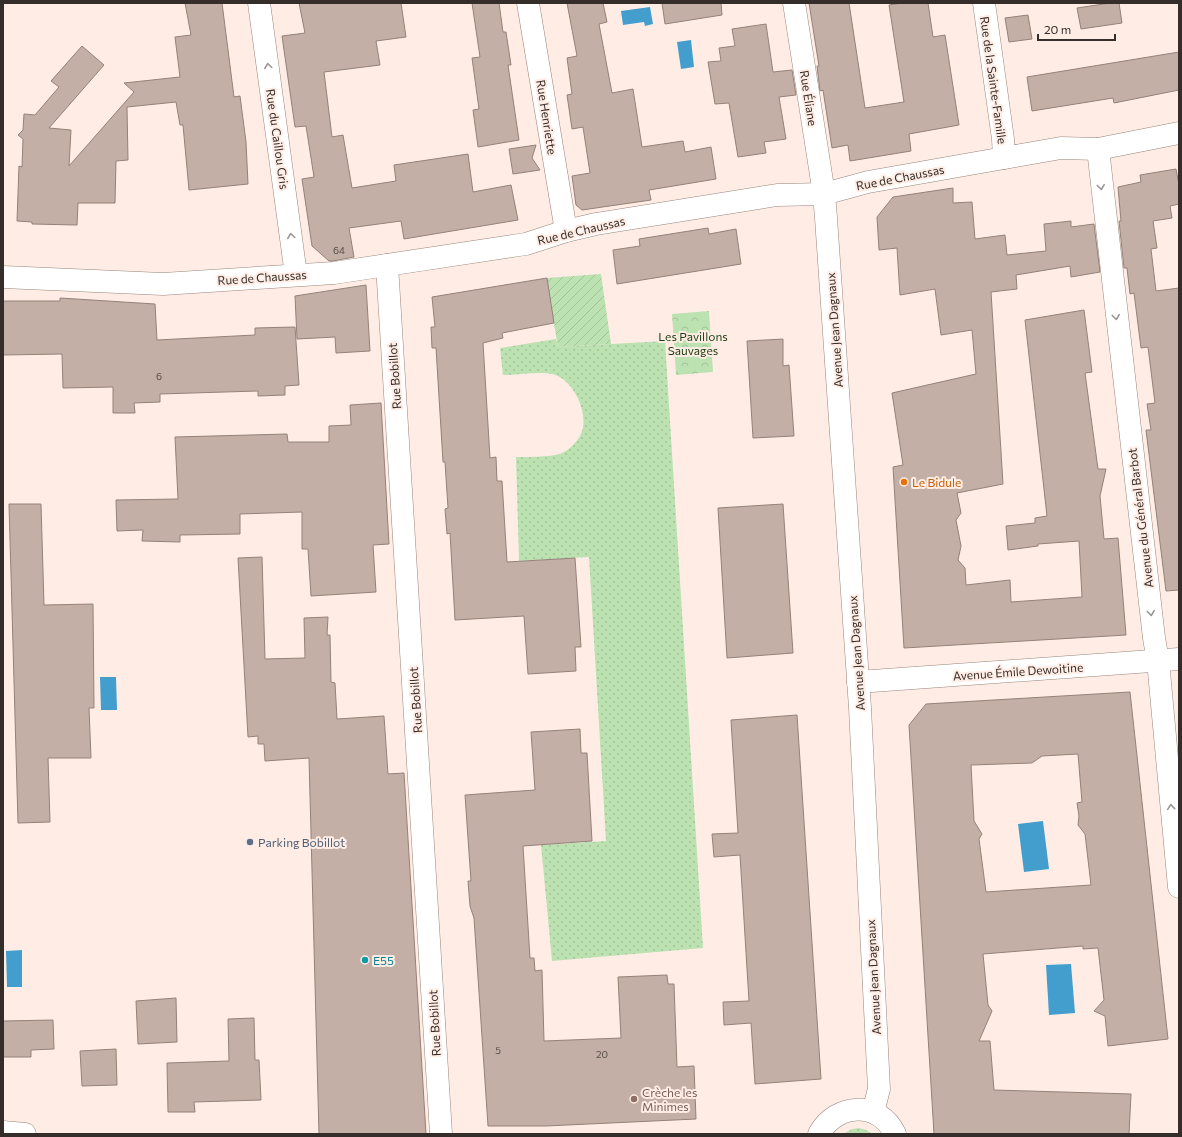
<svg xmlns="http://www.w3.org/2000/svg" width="1182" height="1137" viewBox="0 0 1182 1137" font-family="Commissioner,sans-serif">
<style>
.grass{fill:url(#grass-dots)}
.forest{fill:url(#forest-crowns)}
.garden{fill:url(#garden-furrows)}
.water{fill:#439ecd}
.building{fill:#c3afa5;stroke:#948178;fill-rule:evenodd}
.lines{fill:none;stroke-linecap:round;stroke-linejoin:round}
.street-casing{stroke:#98857b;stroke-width:23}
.secondary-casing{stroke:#98857b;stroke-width:23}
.street{stroke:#fff;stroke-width:22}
.secondary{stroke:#fff;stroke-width:22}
.oneway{stroke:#9a9694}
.food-dot{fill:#e8710a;stroke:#ffede5;stroke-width:1.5}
.service-dot{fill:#5c6f8a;stroke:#ffede5;stroke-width:1.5}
.culture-dot{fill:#0f9aa8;stroke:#ffede5;stroke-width:1.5}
.education-dot{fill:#8d6e63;stroke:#ffede5;stroke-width:1.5}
.labels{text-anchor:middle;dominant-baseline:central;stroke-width:4;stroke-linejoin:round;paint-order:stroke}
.number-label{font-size:10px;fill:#584e48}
.street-label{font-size:12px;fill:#352d29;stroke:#ffede5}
.park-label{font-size:12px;fill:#1a3e0f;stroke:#ffede5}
.food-label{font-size:12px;fill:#c56008;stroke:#ffede5;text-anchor:start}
.service-label{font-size:12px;fill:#4e5e75;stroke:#ffede5;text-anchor:start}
.culture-label{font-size:12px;fill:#0d838f;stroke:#ffede5;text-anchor:start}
.education-label{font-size:12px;fill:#785e54;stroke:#ffede5;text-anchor:start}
</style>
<defs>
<pattern id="grass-dots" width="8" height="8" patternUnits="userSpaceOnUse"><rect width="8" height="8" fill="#bce2b2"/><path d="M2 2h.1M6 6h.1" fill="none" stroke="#a2c299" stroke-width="1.8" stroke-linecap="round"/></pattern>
<pattern id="forest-crowns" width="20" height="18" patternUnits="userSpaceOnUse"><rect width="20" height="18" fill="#bce2b2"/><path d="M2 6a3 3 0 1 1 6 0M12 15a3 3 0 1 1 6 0" fill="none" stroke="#a2c299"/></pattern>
<pattern id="garden-furrows" width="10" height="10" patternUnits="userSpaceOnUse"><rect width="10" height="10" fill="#bce2b2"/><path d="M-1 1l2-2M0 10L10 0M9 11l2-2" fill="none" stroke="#a2c299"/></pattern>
</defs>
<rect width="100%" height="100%" fill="#ffede5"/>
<!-- grass -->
<g class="grass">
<path d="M556 339 558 347 665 341 703 948 552 961 541 845 606 841 589 557 519 561 516 457C526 457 556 457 562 453 569 450 578 441 581 434 590 414 573 378 552 374 537 371 519 375 503 375L500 348Z"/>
<path d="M859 1128 866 1130 873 1134H843L852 1129Z"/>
</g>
<!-- forest -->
<path class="forest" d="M709 311 713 372 676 375 672 314Z"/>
<!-- garden -->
<path class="garden" d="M601 274 611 344 558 347 546 278Z"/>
<!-- water -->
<g class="water">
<path d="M650 7 653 24 645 26 644 22 623 25 621 11Z"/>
<path d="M691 40 694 67 681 69 677 42Z"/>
<path d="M100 677H116L117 710H101Z"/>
<path d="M1043 821 1049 869 1024 872 1018 824Z"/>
<path d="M22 950V987H7L6 951Z"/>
<path d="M1071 964 1075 1013 1049 1015 1046 965Z"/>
</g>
<!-- building -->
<g class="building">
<path d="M185 3H222L234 97 240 96 246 142 248 184 189 190 183 125H180L176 102 127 107 128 160 116 161 115 203H78L77 225 32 224V222L17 221 19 166 22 167 23 139 18 135 23 130 24 114 35 115 59 87 51 81 82 46 104 65 49 128 71 130 69 166 134 92 124 83 180 77 175 37 191 35Z"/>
<path d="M299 3H401L406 37 376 41 380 65 324 72 332 137 343 135 352 188 396 181 394 165 468 154 473 192 511 185 518 220 404 239 401 221 349 228 354 257 333 261H329L312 246 302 179 314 177 306 126 295 127 282 36 305 33Z"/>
<path d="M472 3H499L503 32H506L511 65H508L519 140 478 147 473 110 479 109 472 58 480 57Z"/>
<path d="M567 3H603L607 22 599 24 612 93 633 89 642 147 683 141 685 152 711 147 716 179 649 190 651 200 582 210 576 205 572 176 590 173 583 127 572 129 567 95 572 94 567 58 577 56Z"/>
<path d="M662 3H721L722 15 665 24Z"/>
<path d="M809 3H849L865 108 904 102 889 5 902 3H928L933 37 945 35 959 125 909 134 911 151 850 161 848 145 832 148 823 90 820 91 817 66H819Z"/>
<path d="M1110 3H1119L1122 23 1081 29 1077 8Z"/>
<path d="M1028 15 1032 39 1009 42 1005 18Z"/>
<path d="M766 24 773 72 792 70 796 95 779 97 786 139 764 142 766 153 738 157 729 103 715 104 708 62 721 61 719 48 735 46 732 29Z"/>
<path d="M1179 52V90L1114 103 1113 98 1032 111 1027 77Z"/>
<path d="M536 145 532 158 540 170 513 174 509 149Z"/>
<path d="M1176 169 1179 185V204L1170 206 1172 218 1153 221 1157 248 1151 249 1156 291 1179 288V590L1166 591 1146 430H1151L1147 404 1155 403 1148 347 1141 348 1134 293 1130 294 1127 268H1124L1119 221H1121L1118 187 1141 182 1140 175Z"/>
<path d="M953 188V203L972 202 975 239 1005 235 1007 255 1046 251 1044 224 1071 221V227L1094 224 1100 272 1071 277 1070 266 1016 275 1017 289 991 292 1003 484 957 493 961 513 956 520 961 546 958 560 965 568 966 585 1010 580 1011 602 1082 597 1079 541 1038 544V546L1008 550 1006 526 1035 523V518L1047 516 1025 320 1084 310 1092 372 1085 373 1098 469H1106L1100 496 1104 539 1118 538 1126 635 904 648 893 467 903 465 892 393 976 374 972 330 941 335 935 289 900 295 897 248 879 250 877 217 893 197Z"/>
<path d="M708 228 709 234 736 229 741 264 617 284 613 250 640 246 639 239Z"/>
<path d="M547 278 554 323 502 333 503 338 483 343 490 458 496 457 497 481H502L507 562 575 558 581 647H575L576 671 528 674 524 616 455 620 450 533 447 534 445 509 448 508 445 462H443L436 348H432L431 327H435L432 297Z"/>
<path d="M366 285 370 351 336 353 335 337 297 339 295 296Z"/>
<path d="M60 298 155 304 157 340 255 335V328L295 327 299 385 285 386V395L258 396V391L160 394V402L134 403 135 413H113V387L63 388 62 354 3 355V301H60Z"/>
<path d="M783 339V366L789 365 794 436 753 438 747 341Z"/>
<path d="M381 403 389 544 373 545 376 592 311 596 308 549H302V512L240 514V534L180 535V542L142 541 143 530 117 531 116 500 178 499 175 437 287 434 288 442H329V426L351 425 350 405Z"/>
<path d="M9 504H41L44 605 93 604 94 708H89L91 758H48L50 822 18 823Z"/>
<path d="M783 504 793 653 727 658 718 508Z"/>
<path d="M262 557 265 659 305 658 304 618 328 617 327 635H330L331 682 335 683 337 719 384 716 388 774 404 773 426 1134H319L309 758 265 761 264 744H258V736L248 737 238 558Z"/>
<path d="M1130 692 1168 1039 1108 1046 1105 1016 1094 1011 1104 1000 1098 948 1083 949V946L983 954 988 1005 992 1011 979 1041H990L994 1090 1131 1094 1129 1134H934L909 725 926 704ZM1078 754 1082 802 1077 803 1079 816 1078 825 1085 834 1091 885 986 892 979 839 982 834 974 821 971 765 1032 763 1042 756Z"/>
<path d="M797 715 821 1079 755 1084 751 1023 724 1025 723 1002 749 1001 740 855 714 857 712 834 738 833 731 720Z"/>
<path d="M580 729 581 753H587L592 841 523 846 530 958H534L535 971 542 970 544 1041 621 1038 618 977 667 975 668 984H674L677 1067 694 1066 696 1119 546 1126H488L474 918 470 906 468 881H471L465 795 535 790 531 732Z"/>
<path d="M176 998 177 1042 138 1044 136 1001Z"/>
<path d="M254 1018 255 1060H259L261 1100 194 1102 195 1112H168L167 1063 229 1061 228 1019Z"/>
<path d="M53 1020 54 1049 31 1050V1057H3V1021Z"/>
<path d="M116 1049 117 1085 82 1086 80 1051Z"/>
</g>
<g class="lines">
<defs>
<g id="street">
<path d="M259 3 296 275"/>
<path d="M528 3 566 231"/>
<path d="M794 3 824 194 826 218 860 708 879 1089 873 1112"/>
<path d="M984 3 1003 139 1004 158"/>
<path d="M1098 149 1154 638 1158 661 1179 887"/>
<path d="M387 265 441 1134"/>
<path d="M3 277 163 284 334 273 526 244 566 231 596 224 777 195 824 194 868 182 1004 158 1061 148 1098 149 1179 133"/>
<path d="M858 682 1179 659"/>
</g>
<g id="secondary">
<path d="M3 1132 25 1134"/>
<path d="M819 1134C836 1103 879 1100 895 1134"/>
</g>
</defs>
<!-- street casing -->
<use href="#street" class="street-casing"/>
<!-- secondary casing -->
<use href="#secondary" class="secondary-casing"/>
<!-- street -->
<use href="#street" class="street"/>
<!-- secondary -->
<use href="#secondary" class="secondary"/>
</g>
<!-- one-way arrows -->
<defs><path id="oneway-chevron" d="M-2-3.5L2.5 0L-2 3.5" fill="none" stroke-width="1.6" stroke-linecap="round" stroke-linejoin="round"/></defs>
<g class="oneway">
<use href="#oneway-chevron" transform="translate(268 66) rotate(-98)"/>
<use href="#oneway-chevron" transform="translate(1101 187) rotate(83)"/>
<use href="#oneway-chevron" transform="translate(291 236) rotate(-98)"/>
<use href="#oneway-chevron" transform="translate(1116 317) rotate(83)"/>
<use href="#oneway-chevron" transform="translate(1151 613) rotate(83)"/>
<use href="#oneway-chevron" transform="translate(1171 807) rotate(-96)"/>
</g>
<!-- markers -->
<circle class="food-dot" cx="904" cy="482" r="4"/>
<circle class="service-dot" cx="250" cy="842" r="4"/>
<circle class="culture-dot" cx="365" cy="960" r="4"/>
<circle class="education-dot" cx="634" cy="1099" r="4"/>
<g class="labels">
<!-- number labels -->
<g class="number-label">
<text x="339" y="250">64</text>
<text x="159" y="376">6</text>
<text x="498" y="1050">5</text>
<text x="602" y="1054">20</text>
</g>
<!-- street labels -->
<g class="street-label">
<text transform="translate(994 80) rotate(82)">Rue de la Sainte-Famille</text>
<text transform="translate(809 98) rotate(81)">Rue Éliane</text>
<text transform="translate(547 117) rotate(81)">Rue Henriette</text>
<text transform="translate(278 139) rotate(82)">Rue du Caillou Gris</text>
<text transform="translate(900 177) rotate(-11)">Rue de Chaussas</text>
<text transform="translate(581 230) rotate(-13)">Rue de Chaussas</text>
<text transform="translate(262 277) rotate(-4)">Rue de Chaussas</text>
<text transform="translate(834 330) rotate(-94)">Avenue Jean Dagnaux</text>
<text transform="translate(394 376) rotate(-94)">Rue Bobillot</text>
<text transform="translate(1140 518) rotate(-97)">Avenue du Général Barbot</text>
<text transform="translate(856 653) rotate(-94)">Avenue Jean Dagnaux</text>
<text transform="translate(1018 671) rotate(-4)">Avenue Émile Dewoitine</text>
<text transform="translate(415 700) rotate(-94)">Rue Bobillot</text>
<text transform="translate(873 977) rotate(-93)">Avenue Jean Dagnaux</text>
<text transform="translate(434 1023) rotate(-93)">Rue Bobillot</text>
</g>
<!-- park labels -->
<g class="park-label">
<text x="693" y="336">Les Pavillons<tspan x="693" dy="14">Sauvages</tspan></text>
</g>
<!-- food labels -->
<g class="food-label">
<text x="912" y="482">Le Bidule</text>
</g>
<!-- service labels -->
<g class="service-label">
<text x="258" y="842">Parking Bobillot</text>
</g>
<!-- culture labels -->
<g class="culture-label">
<text x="373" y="960">E55</text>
</g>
<!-- education labels -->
<g class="education-label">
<text x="642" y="1092">Crèche les<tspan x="642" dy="14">Minimes</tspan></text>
</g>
</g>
<!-- border -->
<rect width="1182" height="1137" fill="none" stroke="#352d29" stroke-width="8"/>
<!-- scale -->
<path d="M1038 34v6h77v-6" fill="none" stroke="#352d29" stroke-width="2"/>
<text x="1044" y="34" font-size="12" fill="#352d29" stroke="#ffede5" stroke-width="3" paint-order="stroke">20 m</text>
</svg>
